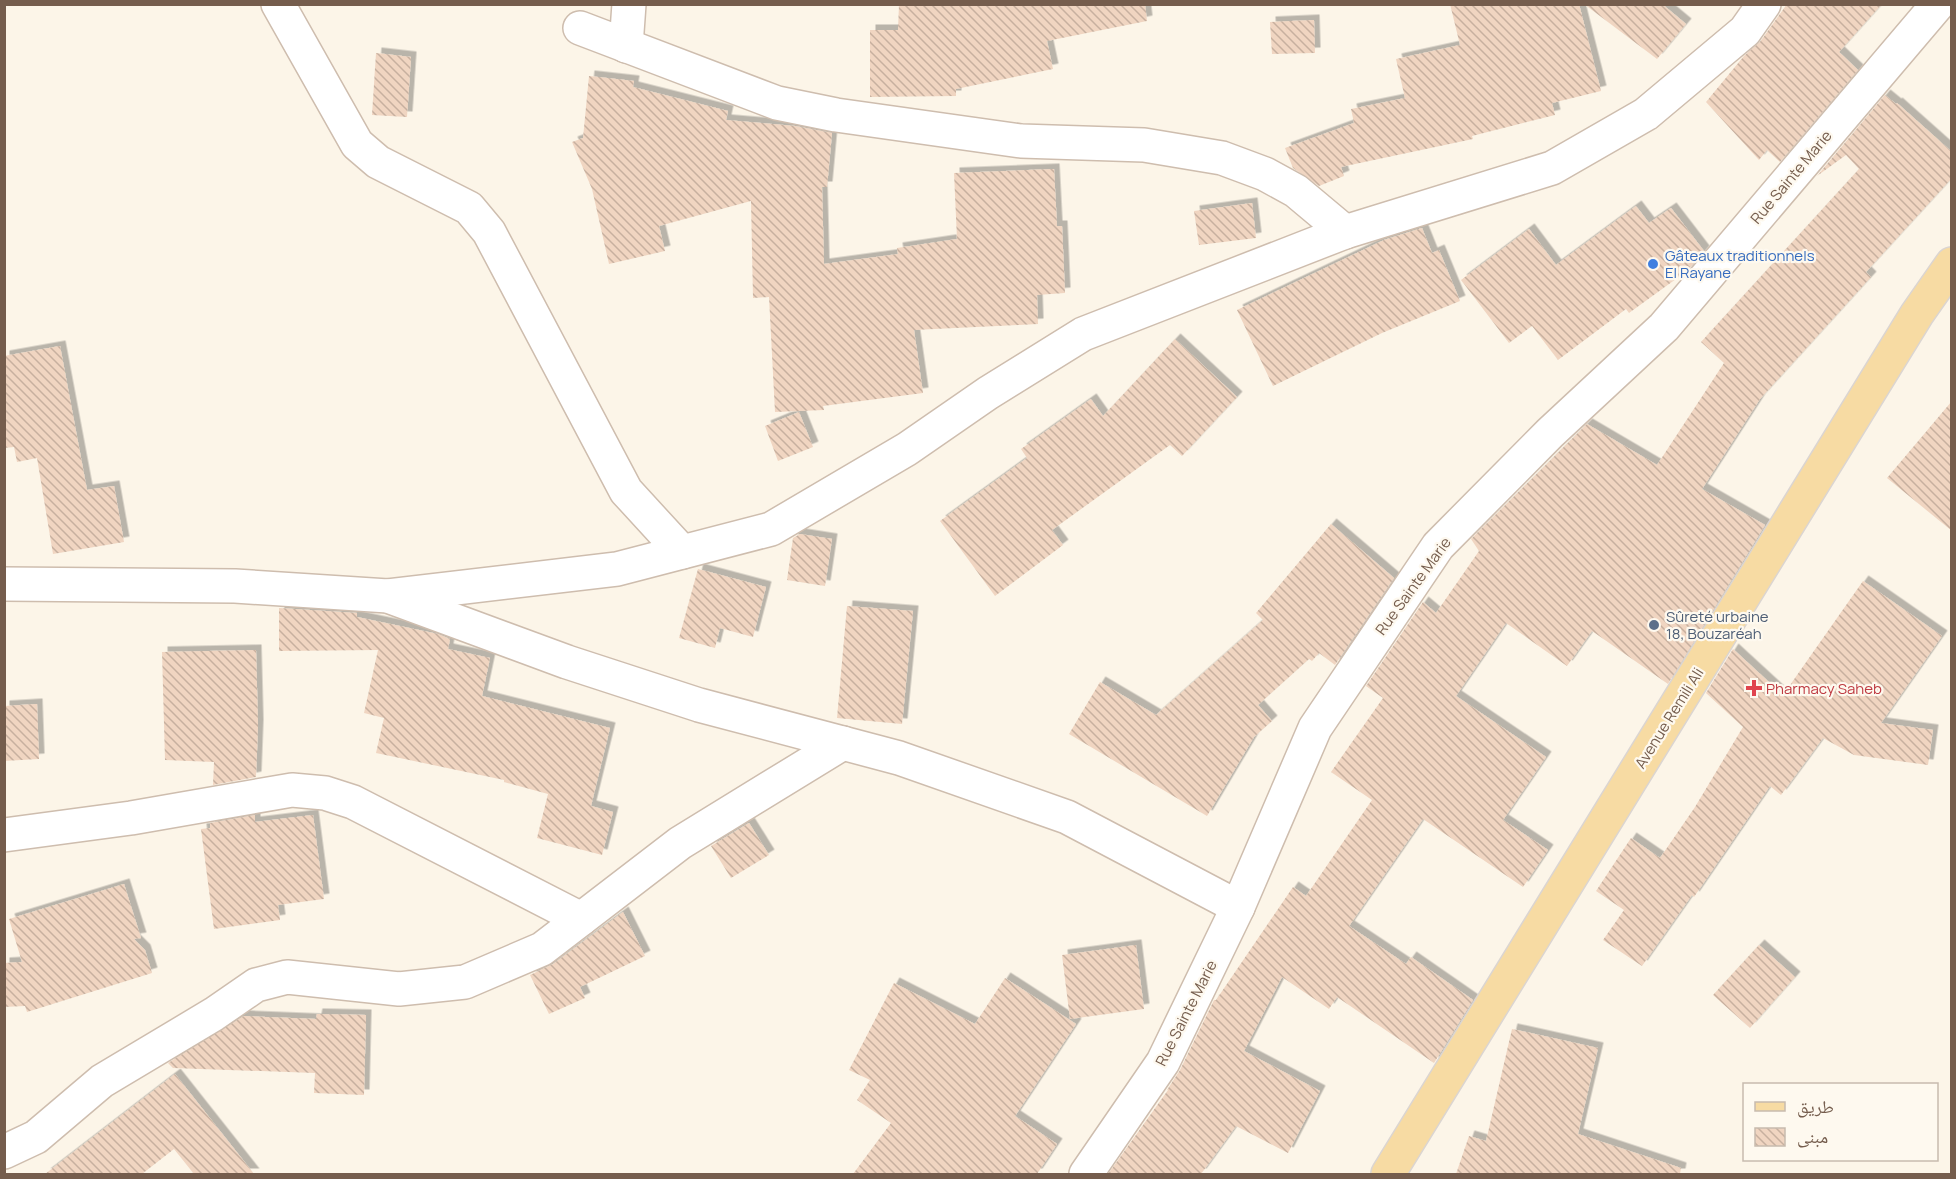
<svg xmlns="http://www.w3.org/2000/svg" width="1956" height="1179" viewBox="0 0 1956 1179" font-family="Manrope,'Noto Naskh Arabic',sans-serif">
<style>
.building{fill:url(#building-back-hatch);filter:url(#shadow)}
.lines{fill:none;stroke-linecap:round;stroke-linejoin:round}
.minor-casing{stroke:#cebdae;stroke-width:36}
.primary-casing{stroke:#dbd5d1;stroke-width:36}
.minor{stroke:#fff;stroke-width:33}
.primary{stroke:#f7dba3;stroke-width:33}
.shop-dot{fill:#3f7fe0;stroke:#fef9ef;stroke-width:2}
.service-dot{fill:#5c6f8a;stroke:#fef9ef;stroke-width:2}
.health-dot{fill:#e0444e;stroke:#fef9ef;stroke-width:2}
.labels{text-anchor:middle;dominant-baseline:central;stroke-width:4.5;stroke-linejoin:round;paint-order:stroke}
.street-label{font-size:15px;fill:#755d4d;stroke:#fef9ef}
.shop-label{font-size:15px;fill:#366cbe;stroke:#fef9ef;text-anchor:start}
.service-label{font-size:15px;fill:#4e5e75;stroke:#fef9ef;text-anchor:start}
.health-label{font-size:15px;fill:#be3a42;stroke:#fef9ef;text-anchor:start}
</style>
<defs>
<pattern id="building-back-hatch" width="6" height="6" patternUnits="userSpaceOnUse" patternTransform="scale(1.5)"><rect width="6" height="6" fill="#f0d5c1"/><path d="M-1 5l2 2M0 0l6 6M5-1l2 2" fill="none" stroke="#c7b09f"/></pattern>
<filter id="shadow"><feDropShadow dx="5.5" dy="-5.5" stdDeviation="0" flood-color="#0004"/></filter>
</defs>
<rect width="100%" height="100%" fill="#fcf5e8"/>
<!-- building -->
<g class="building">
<path d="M899 4H1145L1147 21 1047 41 1053 69 956 89V96L870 97V30H898Z"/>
<path d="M1450 4H1579L1601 91 1552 103 1555 115 1472 136 1473 139 1341 167 1344 176 1319 186 1293 168 1285 148 1354 123 1351 109 1405 98 1396 59 1460 45Z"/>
<path d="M1584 4H1662L1686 24 1657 59Z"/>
<path d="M1787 4H1882L1839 52 1858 70 1780 162 1767 150 1759 160 1706 102 1744 56 1760 42Z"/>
<path d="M1314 20 1315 53 1272 54 1270 22Z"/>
<path d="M376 53 411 57 407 117 372 115Z"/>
<path d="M589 76 634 81 633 87 728 111 726 120 795 126 832 133 827 187H822L824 264 898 254 897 248 957 239 954 173 1054 169 1057 226H1062L1065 293 1037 295 1038 324 914 330 923 393 823 406 824 410 775 412 769 297 753 298 751 201 659 226 665 251 609 264 592 189 572 142 583 138Z"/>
<path d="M1885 95 1896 104 1897 103 1952 152V178L1866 272 1871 277 1760 399 1702 489 1765 525 1668 684 1592 631 1567 666 1506 623 1456 696 1546 757 1503 820 1548 850 1523 887 1423 819 1349 926 1406 964 1411 957 1473 1000 1434 1063 1337 997 1329 1009 1282 977 1244 1051 1320 1091 1288 1153 1236 1126 1201 1174H1108L1168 1090H1167L1180 1070 1214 1000H1216L1293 887 1306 896 1372 800 1331 772 1383 698 1366 686 1423 602 1436 613 1479 551 1471 539 1587 424 1657 465 1724 363 1701 342 1859 169 1846 155 1817 176Z"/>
<path d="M1252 203 1256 238 1199 245 1194 211Z"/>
<path d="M1636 206 1649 223 1671 208 1704 251 1687 271 1629 313 1626 309 1558 360 1532 326 1509 343 1461 280 1529 229 1556 265Z"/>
<path d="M1422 228 1432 253 1439 250 1460 301 1382 333 1273 386 1237 310 1384 240Z"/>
<path d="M1175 339 1237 397 1182 456 1170 445 1052 530 1063 545 995 596 940 521 1027 458 1021 449 1091 399 1103 416Z"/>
<path d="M60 346 87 490 114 486 124 542 53 554 37 458 17 462 14 447 4 448V356Z"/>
<path d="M1952 401V531L1887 478Z"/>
<path d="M799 412 813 447 778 461 765 426Z"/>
<path d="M1331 524 1394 578 1335 665 1319 653 1312 661 1309 659 1258 705 1272 721 1254 737 1207 816 1069 734 1100 682 1156 715 1263 620 1256 613Z"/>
<path d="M800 534 832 539 825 586 787 580 793 538Z"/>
<path d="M698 569 766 587 753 637 720 628 715 648 679 638Z"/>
<path d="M1863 581 1942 636 1881 723 1933 730 1928 765 1854 755 1823 738 1781 795 1770 786 1694 897 1692 895 1642 966 1603 940 1624 910 1596 891 1631 838 1660 858 1695 807 1743 727 1706 693 1733 649 1783 695Z"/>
<path d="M847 606 913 611 902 724 837 718Z"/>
<path d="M279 608 357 613V617L438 634 450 639 448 649 490 658 482 696 610 728 591 806 613 812 602 855 537 838 548 794 504 782V780L376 753 384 718 364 713 378 650 279 651Z"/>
<path d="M256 650 258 725 256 777 213 785 214 762 165 760 162 652Z"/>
<path d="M37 704 39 759 4 761V706Z"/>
<path d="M255 815V822L313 815 324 899 278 905 280 920 214 929 201 829 210 828V823Z"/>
<path d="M749 823 769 855 731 878 711 846Z"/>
<path d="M124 884 141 938 134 939 145 950 152 973 27 1012 25 1006 4 1007V963L22 962 9 919Z"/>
<path d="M623 912 645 956 580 987 585 998 549 1014 530 975 553 964Z"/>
<path d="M1136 945 1144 1009 1070 1019 1062 955Z"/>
<path d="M1759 945 1795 977 1750 1028 1713 995Z"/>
<path d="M1005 978 1076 1024 1015 1116 1057 1144 1037 1174H853L891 1123 857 1100 870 1080 849 1070 894 983 975 1024Z"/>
<path d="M317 1014 366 1015 364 1095 314 1093 315 1073 173 1068 168 1063 244 1016 316 1019Z"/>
<path d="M1512 1029 1598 1048 1578 1134 1681 1168 1680 1174H1456L1469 1136 1486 1141Z"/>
<path d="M175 1074 254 1174H194L174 1149 142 1174H45Z"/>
</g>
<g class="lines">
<defs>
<g id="minor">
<path d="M278 4 357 144 378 162 469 208 489 232 626 491 682 552"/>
<path d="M580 28 777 103 836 115 1021 141 1144 145 1222 158 1265 174 1296 191 1345 232"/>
<path d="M626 46 629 4"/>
<path d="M4 584 235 586 388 596 567 662 699 705 899 758 1067 817 1238 907"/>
<path d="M388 596 617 569 771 529 907 449 988 393 1083 334 1345 232 1552 168 1646 114 1745 31 1764 4"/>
<path d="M4 835 131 818 292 790 325 793 353 802 581 919"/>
<path d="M4 1152 36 1137 102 1081 214 1014 256 985 287 977 399 989 465 982 542 949 680 843 843 743"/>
<path d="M1086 1174 1163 1062 1238 907 1315 728 1438 546 1550 433 1664 327 1938 4"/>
</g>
<path id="primary" d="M1388 1174 1917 314 1952 264"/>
</defs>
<!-- minor casing -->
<use href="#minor" class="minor-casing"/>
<!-- primary casing -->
<use href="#primary" class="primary-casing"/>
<!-- minor -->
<use href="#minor" class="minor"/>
<!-- primary -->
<use href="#primary" class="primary"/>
</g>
<!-- markers -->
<circle class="shop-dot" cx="1653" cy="264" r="6"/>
<circle class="service-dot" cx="1654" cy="625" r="6"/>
<path class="health-dot" d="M1751 679h6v6h6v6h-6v6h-6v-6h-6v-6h6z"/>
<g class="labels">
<!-- street labels -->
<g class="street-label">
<text transform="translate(1791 177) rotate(-50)">Rue Sainte Marie</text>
<text transform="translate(1413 586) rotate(-54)">Rue Sainte Marie</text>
<text transform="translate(1669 718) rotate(-58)">Avenue Remili Ali</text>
<text transform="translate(1186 1013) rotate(-63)">Rue Sainte Marie</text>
</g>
<!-- shop labels -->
<g class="shop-label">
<text x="1665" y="255">Gâteaux traditionnels<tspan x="1665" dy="17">El Rayane</tspan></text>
</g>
<!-- service labels -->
<g class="service-label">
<text x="1666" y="616">Sûreté urbaine<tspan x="1666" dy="17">18, Bouzaréah</tspan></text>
</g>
<!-- health labels -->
<g class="health-label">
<text x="1766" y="688">Pharmacy Saheb</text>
</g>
</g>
<!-- border -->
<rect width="1956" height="1179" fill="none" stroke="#755d4d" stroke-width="12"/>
<!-- legend -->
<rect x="1743" y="1083" width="195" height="78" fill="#fef9ef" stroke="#c7bbae" stroke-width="1.5"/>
<rect x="1755" y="1102" width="30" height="9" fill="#f7dba3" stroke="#c7bbae" stroke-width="1.5"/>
<text x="1797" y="1113" font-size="18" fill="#755d4d">طريق</text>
<rect x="1755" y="1128" width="30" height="18" fill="url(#building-back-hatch)" stroke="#c7bbae" stroke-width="1.5"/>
<text x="1797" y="1143" font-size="18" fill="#755d4d">مبنى</text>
</svg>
